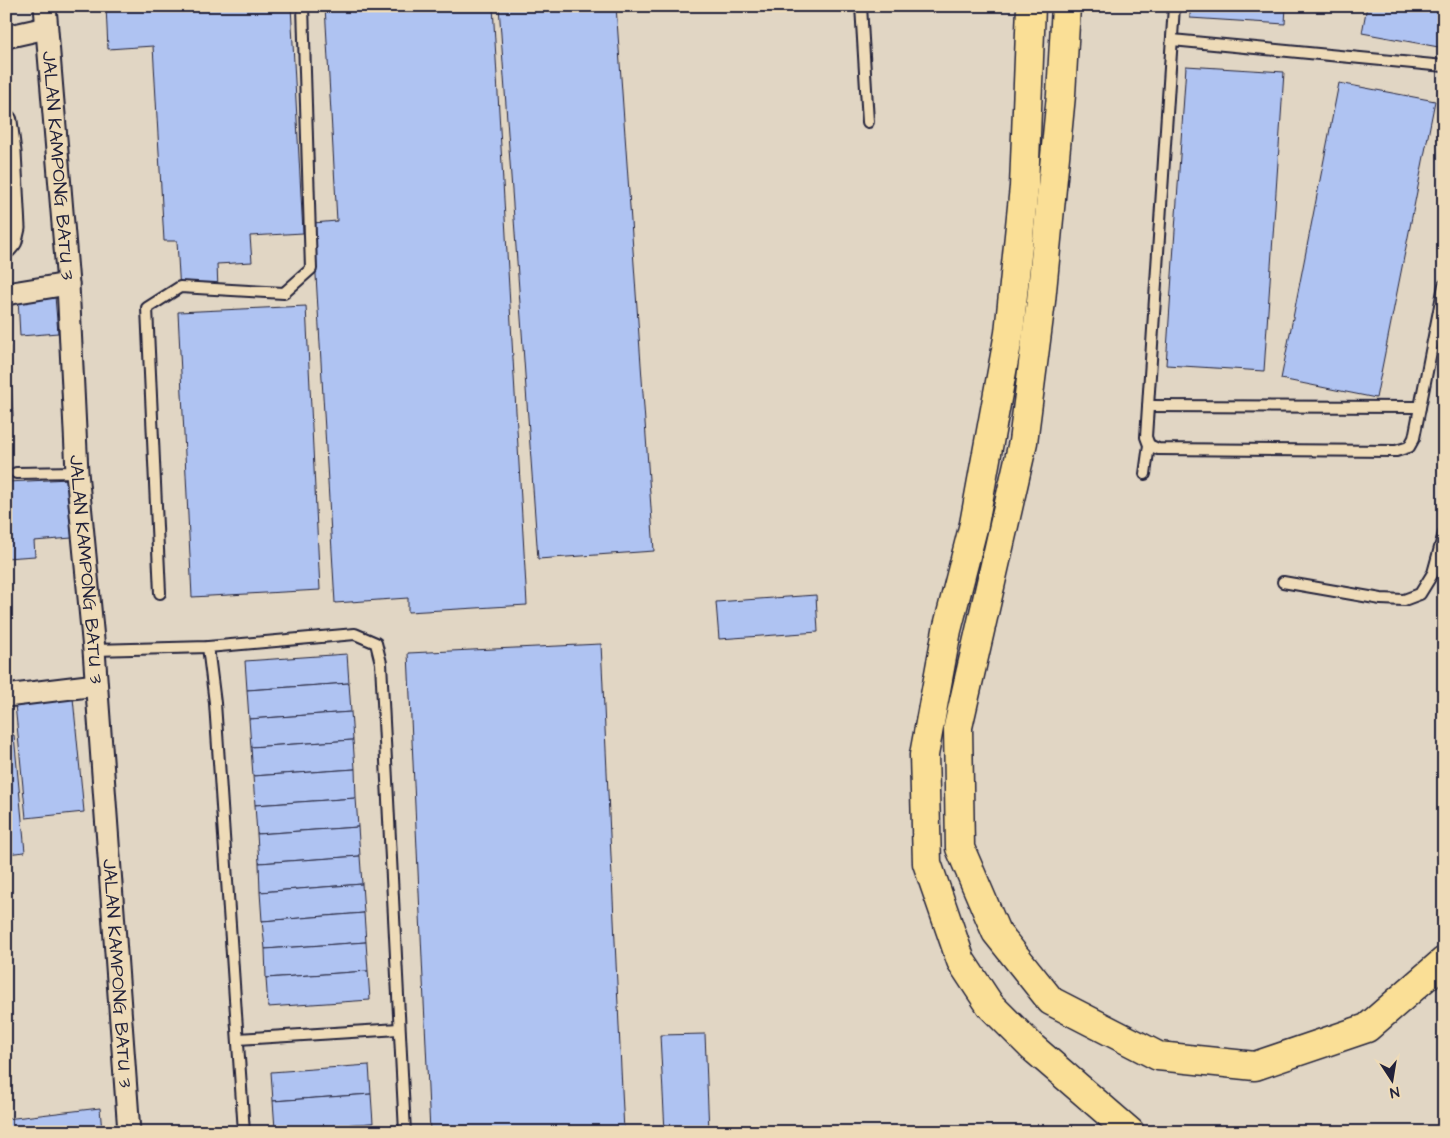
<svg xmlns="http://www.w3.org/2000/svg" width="1450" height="1138" viewBox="0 0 1450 1138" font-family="'Architects Daughter',sans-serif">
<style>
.building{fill:#afc3f2;stroke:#22223b}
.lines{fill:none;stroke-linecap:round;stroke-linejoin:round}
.service-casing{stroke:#22223b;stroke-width:14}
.minor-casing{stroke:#22223b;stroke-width:25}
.motorway-casing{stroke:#22223b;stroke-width:31}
.service{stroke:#eedbb8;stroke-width:10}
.minor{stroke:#eedbb8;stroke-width:21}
.motorway{stroke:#fadf96;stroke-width:28}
.labels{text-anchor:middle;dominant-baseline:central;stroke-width:4.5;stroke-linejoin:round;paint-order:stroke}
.street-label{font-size:19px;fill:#22223b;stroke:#eedbb8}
</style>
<rect width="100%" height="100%" fill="#e1d6c4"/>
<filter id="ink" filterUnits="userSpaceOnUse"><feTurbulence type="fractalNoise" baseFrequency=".02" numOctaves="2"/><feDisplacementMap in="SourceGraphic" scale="10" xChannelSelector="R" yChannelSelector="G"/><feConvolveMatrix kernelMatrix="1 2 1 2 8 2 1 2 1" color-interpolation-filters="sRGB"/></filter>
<g filter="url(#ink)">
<!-- building -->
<g class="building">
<path d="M106 6H291L303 233 250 236 252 262 217 264 218 290 180 292 177 241H164L153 46 108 49Z"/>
<path d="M325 6H493L527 605 408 612V598L335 603 313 223 337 221Z"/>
<path d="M499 6H616L654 551 538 559Z"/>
<path d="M1190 6H1286L1285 24 1190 18Z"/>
<path d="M1367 6H1444V48L1362 33Z"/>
<path d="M1186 66 1284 72 1264 371 1166 365Z"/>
<path d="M1339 83 1435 101 1376 398 1281 379Z"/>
<path d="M55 296 58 333 20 336 18 298Z"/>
<path d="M306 306 320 590 192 597 178 312Z"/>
<path d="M6 322H8L13 416 6 417Z"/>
<path d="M69 479 72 538 34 541 35 556 6 558V510H8L7 482Z"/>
<path d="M816 595 818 632 719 639 716 602Z"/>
<path d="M601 644 624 1132H430L408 653Z"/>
<path d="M347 654 349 683 247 690 245 661Z"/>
<path d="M349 683 351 712 249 719 247 690Z"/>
<path d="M73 698 84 812 26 818 15 704Z"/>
<path d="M351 712 353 740 251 747 249 719Z"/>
<path d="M14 735 25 852 6 854V736Z"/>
<path d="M353 740 355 769 253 776 251 747Z"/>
<path d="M355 769 356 798 255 805 253 776Z"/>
<path d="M356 798 358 827 257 834 255 805Z"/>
<path d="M358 827 360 856 259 863 257 834Z"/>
<path d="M360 856 362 884 260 892 259 863Z"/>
<path d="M362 884 364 913 262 921 260 892Z"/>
<path d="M364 913 366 942 265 949 262 921Z"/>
<path d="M366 942 368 971 266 978 265 949Z"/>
<path d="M368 971 370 1000 268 1007 266 978Z"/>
<path d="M705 1034 709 1132H665L660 1035Z"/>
<path d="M369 1065 371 1094 273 1101 271 1072Z"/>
<path d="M371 1094 373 1123 275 1129 273 1101Z"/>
<path d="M100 1108 102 1132H6V1119Z"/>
<path d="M373 1123V1132H275V1129Z"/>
</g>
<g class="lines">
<defs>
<g id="service">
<path d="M861 6 868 122"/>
<path d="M1172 40 1444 66"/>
<path d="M1148 406 1420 407"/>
<path d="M1149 445 1158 449 1396 451 1409 447 1414 438 1444 285"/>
<path d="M16 473 77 472"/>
<path d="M1145 474 1149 445 1146 437 1174 6"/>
<path d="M1283 582 1381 599 1404 600 1420 594 1433 573 1444 533"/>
<path d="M160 593 147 308 180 287 284 293 311 269 303 6"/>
<path d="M208 647 215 703 244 1132"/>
<path d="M94 650 208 647 355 634 376 643 381 663 405 1132"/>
<path d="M238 1039 399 1029"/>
</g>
<g id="minor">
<path id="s1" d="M45 6 68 284 77 472 94 650 129 1132"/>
<path d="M6 37 46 28"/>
<path d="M6 121 10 152 14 228 11 241 6 247"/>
<path d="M6 294 68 284"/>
<path d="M6 696 96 685"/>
</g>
<g id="motorway">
<path d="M1031 6 1024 187 1009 333 974 524 947 630 924 755 927 863 961 961 990 1005 1033 1048 1130 1132"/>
<path d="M1066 6 1061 95 1041 301 1023 442 958 727 960 848 996 932 1051 1001 1158 1056 1255 1066 1367 1028 1444 961"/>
</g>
</defs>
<!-- service casing -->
<use href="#service" class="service-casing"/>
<!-- minor casing -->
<use href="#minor" class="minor-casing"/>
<!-- motorway casing -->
<use href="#motorway" class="motorway-casing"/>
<!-- service -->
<use href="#service" class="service"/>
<!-- minor -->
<use href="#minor" class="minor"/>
<!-- motorway -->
<use href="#motorway" class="motorway"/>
</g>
</g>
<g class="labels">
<!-- street labels -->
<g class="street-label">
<text stroke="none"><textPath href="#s1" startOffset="160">JALAN KAMPONG BATU 3</textPath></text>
<text stroke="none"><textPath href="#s1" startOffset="565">JALAN KAMPONG BATU 3</textPath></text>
<text stroke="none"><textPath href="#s1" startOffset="970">JALAN KAMPONG BATU 3</textPath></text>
</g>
</g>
<!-- margin -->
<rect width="1450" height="1138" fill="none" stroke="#eedbb8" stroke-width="25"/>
<rect x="12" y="12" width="1425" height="1113" fill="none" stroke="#22223b" stroke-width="2" filter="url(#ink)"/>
<!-- north arrow -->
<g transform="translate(1392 1080) rotate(168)" stroke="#eedbb8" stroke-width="4" paint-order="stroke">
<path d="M0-4L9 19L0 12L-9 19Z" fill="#22223b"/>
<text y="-8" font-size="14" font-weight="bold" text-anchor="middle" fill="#22223b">N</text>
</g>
</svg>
